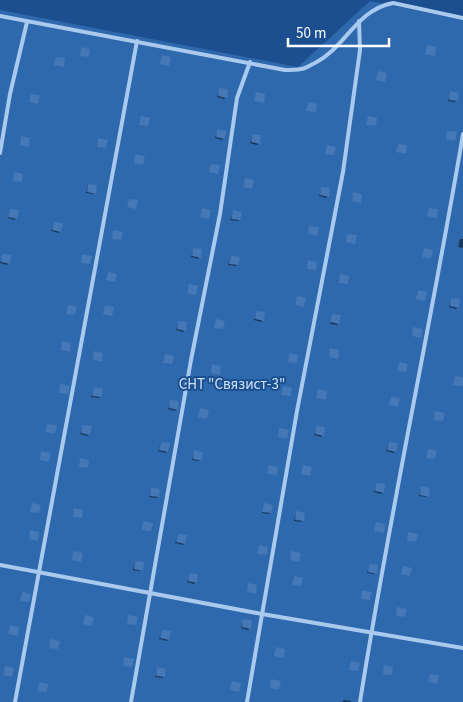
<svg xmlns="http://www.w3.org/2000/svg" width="463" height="702" viewBox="0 0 463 702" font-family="'Source Sans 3',sans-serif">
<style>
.green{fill:#2e69ad}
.shadow{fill:#0007}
.building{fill:#4478b7}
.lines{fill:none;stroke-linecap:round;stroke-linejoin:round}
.service{stroke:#a9c9ee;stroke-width:4}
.labels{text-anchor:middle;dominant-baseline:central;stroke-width:4;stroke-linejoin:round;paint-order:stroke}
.park-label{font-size:15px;fill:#cfe3fa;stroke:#1b4f8f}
</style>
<rect width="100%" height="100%" fill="#1b4f8f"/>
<!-- green -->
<path class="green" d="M370 1 463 20V702H0V10L298 67Z"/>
<!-- shadow -->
<g class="shadow">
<path d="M220 89 226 97 224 99 217 97Z"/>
<path d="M451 93 458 94 455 102 448 101Z"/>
<path d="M218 130 224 138 222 140 215 138Z"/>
<path d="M252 135 259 143 257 145 250 143Z"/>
<path d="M88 185 95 193 93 194 86 193Z"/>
<path d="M322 188 328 196 326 198 319 196Z"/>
<path d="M10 210 16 218 15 220 8 218Z"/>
<path d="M233 211 239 220 238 221 230 220Z"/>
<path d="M54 223 60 231 59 233 51 231Z"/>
<path d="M460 239H463V248L458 247Z"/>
<path d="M194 249 199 257 198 259 191 257Z"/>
<path d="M3 255 9 263 7 265 0 263Z"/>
<path d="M231 256 237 265 236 266 228 265Z"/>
<path d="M452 299 458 307 456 309 449 307Z"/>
<path d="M257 312 263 320 261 322 254 320Z"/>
<path d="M332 315 338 324 337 325 330 324Z"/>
<path d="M179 322 185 330 183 332 176 330Z"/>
<path d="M94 389 100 397 99 398 91 397Z"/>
<path d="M171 401 177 409 175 411 168 409Z"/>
<path d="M83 426 89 434 88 436 80 434Z"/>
<path d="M317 427 323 435 321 437 314 435Z"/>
<path d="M161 443 167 451 166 453 158 451Z"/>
<path d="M389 443 395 451 394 453 386 451Z"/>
<path d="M195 452 201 460 199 461 192 460Z"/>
<path d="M377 484 383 492 381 494 374 492Z"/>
<path d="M152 488 158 497 156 498 149 497Z"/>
<path d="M422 488 428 496 426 497 419 496Z"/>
<path d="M264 505 270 513 269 514 262 513Z"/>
<path d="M296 513 304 514 301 522 294 521Z"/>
<path d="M178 535 184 543 183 545 175 543Z"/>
<path d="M135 562 142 570 140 571 133 570Z"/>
<path d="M370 565 376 573 374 574 367 573Z"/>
<path d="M190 574 196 582 194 584 187 582Z"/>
<path d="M244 620 250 628 248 630 241 628Z"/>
<path d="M162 631 168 639 167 641 159 639Z"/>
<path d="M158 669 164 677 162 678 155 677Z"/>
<path d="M344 700 351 701V702H342Z"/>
</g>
<!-- building -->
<g class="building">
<path d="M427 45 436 47 435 56 425 54Z"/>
<path d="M81 47 90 49 89 57 80 56Z"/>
<path d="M162 55 171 57 169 66 160 64Z"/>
<path d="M56 57 65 58 64 67 54 65Z"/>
<path d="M378 71 387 73 385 82 376 80Z"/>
<path d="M219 88 228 89 227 98 218 96Z"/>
<path d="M450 91 459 93 458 101 449 100Z"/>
<path d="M256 92 265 94 264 103 254 101Z"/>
<path d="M31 94 40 95 38 104 29 102Z"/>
<path d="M308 102 317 104 316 112 306 111Z"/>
<path d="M141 116 150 118 148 126 139 125Z"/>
<path d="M368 116 377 118 376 126 366 125Z"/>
<path d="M217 129 226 131 225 139 216 137Z"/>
<path d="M447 131 457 132 455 141 446 139Z"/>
<path d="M252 134 261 135 260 144 251 142Z"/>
<path d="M21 136 30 138 29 147 20 145Z"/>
<path d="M98 138 108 140 106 148 97 147Z"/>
<path d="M398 144 407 145 406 154 396 152Z"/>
<path d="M327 145 336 147 334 155 325 154Z"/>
<path d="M135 154 145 156 143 165 134 163Z"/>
<path d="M211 164 220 165 218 174 209 172Z"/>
<path d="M14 172 23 174 22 182 13 181Z"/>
<path d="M245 178 254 180 252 189 243 187Z"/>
<path d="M88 184 97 185 96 194 87 192Z"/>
<path d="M321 187 330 188 329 197 320 195Z"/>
<path d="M353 192 362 194 361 203 352 201Z"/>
<path d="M129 199 138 200 136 209 127 207Z"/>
<path d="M202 208 211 210 209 219 200 217Z"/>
<path d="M429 208 438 209 437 218 427 216Z"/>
<path d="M10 209 19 210 17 219 8 217Z"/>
<path d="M233 210 242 212 240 220 231 219Z"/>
<path d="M54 222 63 223 61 232 52 230Z"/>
<path d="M309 226 319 227 317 236 308 234Z"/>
<path d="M113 230 123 232 121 240 112 239Z"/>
<path d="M347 234 357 235 355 244 346 242Z"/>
<path d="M193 248 202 249 201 258 192 256Z"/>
<path d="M424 248 433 250 431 258 422 257Z"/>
<path d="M2 254 11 255 10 264 1 262Z"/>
<path d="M82 254 92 256 90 264 81 263Z"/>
<path d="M231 255 240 257 238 265 229 264Z"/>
<path d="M308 260 317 262 316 270 307 269Z"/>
<path d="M108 272 117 274 115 282 106 280Z"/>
<path d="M340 274 349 276 348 284 339 283Z"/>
<path d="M189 284 198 286 196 295 187 293Z"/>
<path d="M418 290 427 292 425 301 416 299Z"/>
<path d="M297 296 306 298 304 307 295 305Z"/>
<path d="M451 298 460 299 459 308 450 306Z"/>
<path d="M68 305 77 307 75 315 66 314Z"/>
<path d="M105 305 114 307 112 316 103 314Z"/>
<path d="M256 311 265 312 264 321 255 319Z"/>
<path d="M332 314 341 315 339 324 330 322Z"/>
<path d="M216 319 225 321 223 329 214 328Z"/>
<path d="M178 321 187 322 186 331 177 329Z"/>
<path d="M413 327 423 329 421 338 412 336Z"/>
<path d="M62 341 71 343 70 352 61 350Z"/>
<path d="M330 348 339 350 338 359 329 357Z"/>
<path d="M94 351 103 353 102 362 93 360Z"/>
<path d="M289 353 298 355 297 363 288 362Z"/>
<path d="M165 354 174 356 172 364 163 363Z"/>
<path d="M399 362 408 364 406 372 397 371Z"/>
<path d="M212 364 221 366 220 375 211 373Z"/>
<path d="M455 376 463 377V386L453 385Z"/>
<path d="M60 384 70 386 68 394 59 393Z"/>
<path d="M283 386 292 388 291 396 281 395Z"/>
<path d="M94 387 103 389 101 397 92 396Z"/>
<path d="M318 389 327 391 326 400 316 398Z"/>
<path d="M391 397 400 398 398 407 389 405Z"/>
<path d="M170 400 179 401 178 410 169 408Z"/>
<path d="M200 408 209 410 207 419 198 417Z"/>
<path d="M435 411 445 413 443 421 434 420Z"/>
<path d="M47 424 57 425 55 434 46 432Z"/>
<path d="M82 425 92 426 90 435 81 433Z"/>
<path d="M316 426 325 427 324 436 315 434Z"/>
<path d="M279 428 289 430 287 439 278 437Z"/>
<path d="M161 442 170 443 168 452 159 450Z"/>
<path d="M389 442 398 443 396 452 387 450Z"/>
<path d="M428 449 437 451 435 459 426 458Z"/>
<path d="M194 450 203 452 202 461 193 459Z"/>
<path d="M41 451 51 453 49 462 40 460Z"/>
<path d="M80 458 89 460 88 468 79 467Z"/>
<path d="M269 465 278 467 277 475 267 474Z"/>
<path d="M303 465 312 467 310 476 301 474Z"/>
<path d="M376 483 385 484 384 493 375 491Z"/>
<path d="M421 486 430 488 429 497 420 495Z"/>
<path d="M151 487 160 489 159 497 150 496Z"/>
<path d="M32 503 41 505 39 513 30 512Z"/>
<path d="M264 503 273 505 271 513 262 512Z"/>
<path d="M74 508 83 510 82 518 73 517Z"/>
<path d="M296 511 305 513 304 521 295 520Z"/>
<path d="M143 521 153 523 151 531 142 530Z"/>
<path d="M376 522 385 524 384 533 374 531Z"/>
<path d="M30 530 39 532 38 541 29 539Z"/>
<path d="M408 532 418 534 416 542 407 541Z"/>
<path d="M178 534 187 535 185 544 176 542Z"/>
<path d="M259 545 268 547 267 555 257 554Z"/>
<path d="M73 551 83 553 81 562 72 560Z"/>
<path d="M291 551 301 553 299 562 290 560Z"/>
<path d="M135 561 144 562 143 571 134 569Z"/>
<path d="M369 564 378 565 377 574 368 572Z"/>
<path d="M403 566 412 568 410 576 401 574Z"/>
<path d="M189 573 198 574 197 583 188 581Z"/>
<path d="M294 576 303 578 301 586 292 585Z"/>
<path d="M248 583 257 585 256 594 247 592Z"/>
<path d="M362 590 372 592 370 600 361 599Z"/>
<path d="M22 592 31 594 29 602 20 601Z"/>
<path d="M397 607 407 609 405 617 396 616Z"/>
<path d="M85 615 94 617 92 626 83 624Z"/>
<path d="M128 615 138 617 136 625 127 624Z"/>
<path d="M243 619 252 620 251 629 242 627Z"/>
<path d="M10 625 19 627 18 636 8 634Z"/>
<path d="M162 630 171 631 169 640 160 638Z"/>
<path d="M50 639 60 641 58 649 49 648Z"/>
<path d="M276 647 285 649 284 658 274 656Z"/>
<path d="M124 657 134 659 132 667 123 666Z"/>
<path d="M351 661 360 663 358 671 349 670Z"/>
<path d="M384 665 393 667 392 675 383 674Z"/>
<path d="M5 666 14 668 12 677 3 675Z"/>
<path d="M157 667 166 669 165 677 156 676Z"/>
<path d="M430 674 439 675 437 684 428 682Z"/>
<path d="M271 679 281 681 279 690 270 688Z"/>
<path d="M232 681 241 683 239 692 230 690Z"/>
<path d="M39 682 48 684 47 692 38 691Z"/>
</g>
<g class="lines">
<!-- service -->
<g class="service">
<path d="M0 16 285 70C290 70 296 70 301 69 305 69 310 65 315 63 346 47 356 10 393 3L463 18"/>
<path d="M0 153 10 94 27 22"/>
<path d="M0 565 262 614 463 648"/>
<path d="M15 702 137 41"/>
<path d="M131 702 191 360 220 214 237 98 250 62"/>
<path d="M247 702 297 411 343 172 360 50 359 21"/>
<path d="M360 702C390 512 431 324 463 134"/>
</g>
</g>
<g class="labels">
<!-- park labels -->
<g class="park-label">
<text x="232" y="384">СНТ "Связист-3"</text>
</g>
</g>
<!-- scale -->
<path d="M288 38v8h101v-8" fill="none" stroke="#ffffff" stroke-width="2.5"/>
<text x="296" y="38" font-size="15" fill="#ffffff" stroke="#1b4f8f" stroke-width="4" paint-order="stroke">50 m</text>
</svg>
